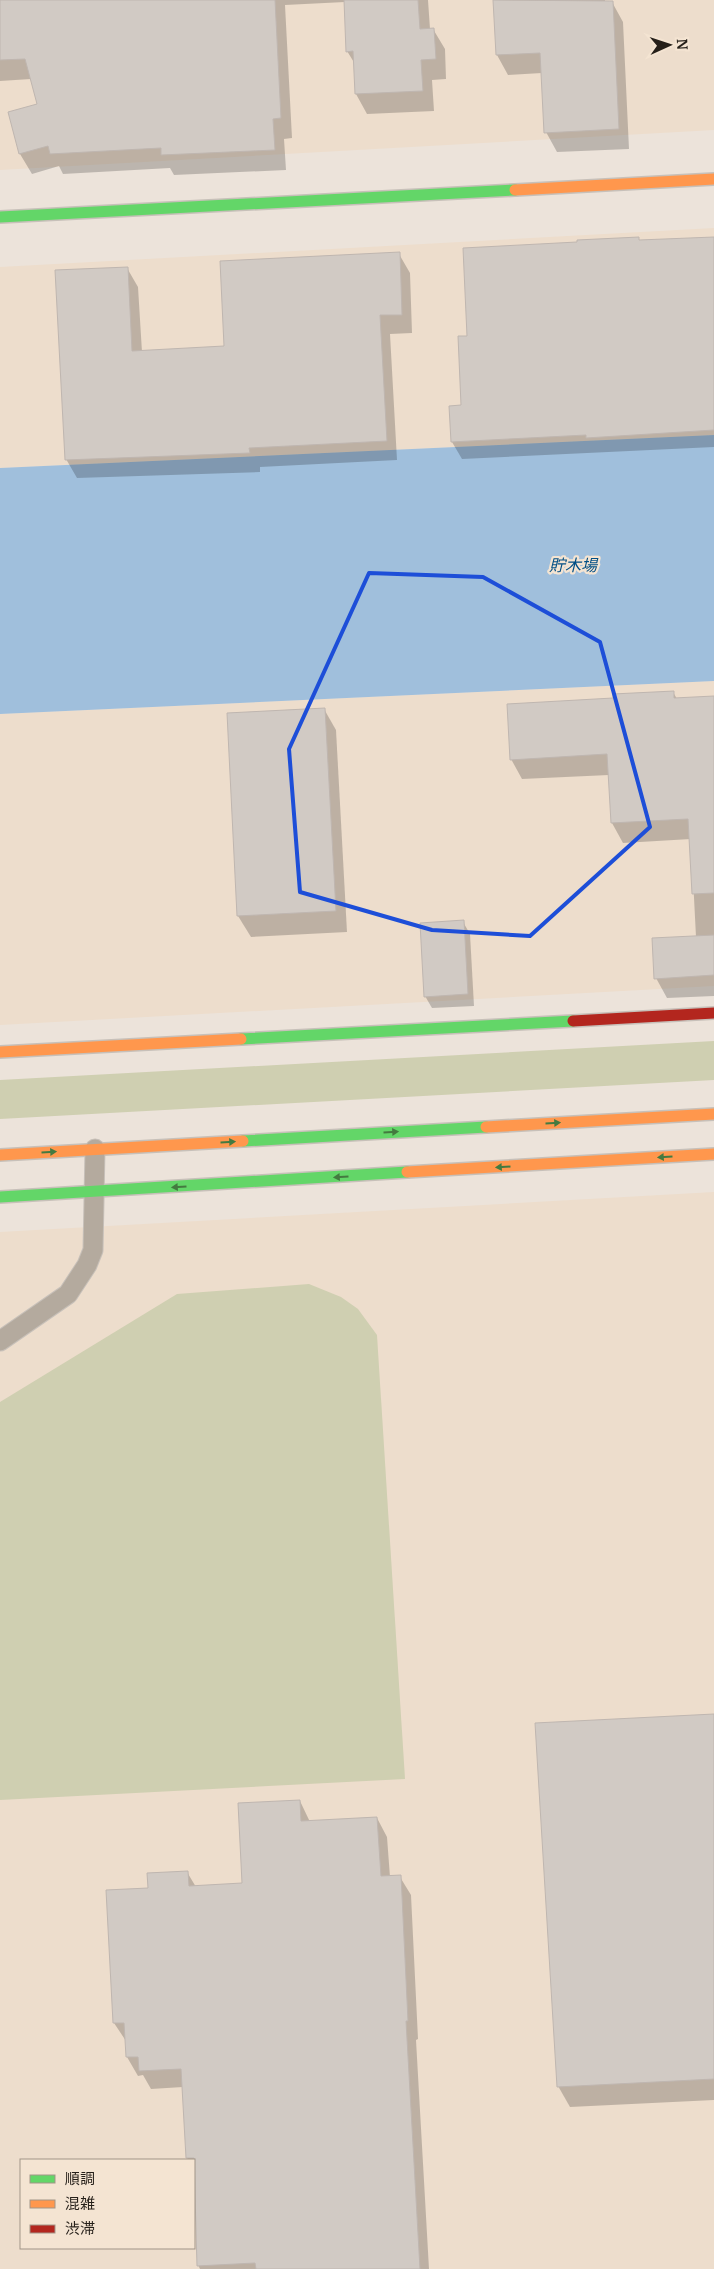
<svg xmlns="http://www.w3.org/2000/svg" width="714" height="2269" viewBox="0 0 714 2269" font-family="Merriweather,'Noto Sans JP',serif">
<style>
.built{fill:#edddcc;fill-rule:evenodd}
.green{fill:#cfcfb1}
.water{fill:#a0bfdc}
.shadow{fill:#0003}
.building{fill:#d1cac4;stroke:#bfb6b0}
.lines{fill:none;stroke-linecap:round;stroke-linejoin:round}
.lane-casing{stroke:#c7c0b9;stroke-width:21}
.fast-casing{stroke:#c7c0b9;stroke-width:14}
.slow-casing{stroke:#c7c0b9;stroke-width:14}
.jam-casing{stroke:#c7c0b9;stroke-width:14}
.lane{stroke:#b4aa9e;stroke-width:19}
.fast{stroke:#63d668;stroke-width:11}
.slow{stroke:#ff974d;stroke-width:11}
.jam{stroke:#b3261e;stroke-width:11}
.oneway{fill:#447a40}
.marked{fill:none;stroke:#1d4ed8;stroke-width:4;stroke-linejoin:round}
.labels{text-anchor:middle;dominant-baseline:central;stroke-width:4.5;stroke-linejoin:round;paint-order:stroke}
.water-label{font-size:16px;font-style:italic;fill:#004e85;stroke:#f4e4d2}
</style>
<rect width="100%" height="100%" fill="#ece3da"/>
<!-- built -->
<g class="built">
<path d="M0 0H714V130L0 170Z"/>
<path d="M714 228V435L0 468V267Z"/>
<path d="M714 681V986L0 1025V714Z"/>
<path d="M714 1192V2269H0V1232ZM21 2160H194V2248H21Z"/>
</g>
<!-- green -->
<g class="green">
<path d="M714 1041V1080L0 1119V1080Z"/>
<path d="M309 1284 341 1297 358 1309 377 1335 405 1779 0 1800V1402L177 1294Z"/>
</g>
<!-- water -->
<path class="water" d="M714 435V681L0 714V468Z"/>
<!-- shadow -->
<g class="shadow">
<path d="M0 0H428L430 29H433L445 49 446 79 432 80 434 111 367 114 356 94 355 64 347 51 345 2 285 5 292 138 284 139 286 170 174 175 170 168 63 174 59 166 32 174 20 154 9 113 38 105 31 79 0 81Z"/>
<path d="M494 0H605V3L612 2 623 22 629 149 557 152 546 132 542 73 508 75 497 55Z"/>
<path d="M638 238 640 241 714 238V447L462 459 452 442 462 406 469 337 578 243Z"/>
<path d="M399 254 410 273 412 333 390 334 397 460 260 467V472L77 478 66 459 127 268 138 287 142 352 225 348Z"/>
<path d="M673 692 677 699 714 697V996L667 998 656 978 696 937 691 839 623 843 612 823 609 775 522 779 511 759 614 699Z"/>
<path d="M324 709 336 730 347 932 251 937 238 916Z"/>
<path d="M463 922 470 934 474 1006 432 1008 425 996Z"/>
<path d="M714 1715V2100L570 2107 558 2086Z"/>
<path d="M300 1801 310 1822 377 1818 387 1837 390 1877H400L411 1895 418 2039 416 2040 429 2269H200L198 2265 194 2160H189L187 2158 183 2087 151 2089 143 2075 138 2076 127 2057 126 2041 114 2023 149 1889 187 1872 196 1887 243 1884Z"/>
</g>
<!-- building -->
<g class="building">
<path d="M0 0H275L281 118 273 119 275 150 161 155V148L50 154 48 146 19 154 8 112 37 104 25 59 0 60Z"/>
<path d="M344 0H418L420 29 434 28 436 59 421 60 423 91 355 94 353 51 346 52Z"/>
<path d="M493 0 613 1 619 129 544 133 540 53 496 55Z"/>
<path d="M639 237V240L714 237V430L586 438V435L451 442 449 406 461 405 458 336H467L463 248 577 242V240Z"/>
<path d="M400 252 402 315H380L387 441 249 448 250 453 65 460 55 270 128 267 132 351 224 346 220 261Z"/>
<path d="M674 691V698L714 696V893L692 894 688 819 611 823 607 754 510 760 507 704 613 698V694Z"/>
<path d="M325 708 336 911 237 916 227 713Z"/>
<path d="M464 920 468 994 424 997 420 923Z"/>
<path d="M714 935V975L654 979 652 938Z"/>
<path d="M714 1714V2079L557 2087 535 1723Z"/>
<path d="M300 1800 301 1821 377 1817 381 1876 401 1875 408 2021H406L420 2269H256L255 2263 197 2266 194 2158H186L181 2069 139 2071 138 2057H126L124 2023H113L106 1890 148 1888 147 1873 188 1871 189 1886 242 1883 238 1803Z"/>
</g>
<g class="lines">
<defs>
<path id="lane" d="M0 1341 68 1294 87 1265 93 1250 95 1149"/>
<g id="fast">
<path d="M0 217 515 190"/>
<path d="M241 1039 573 1021"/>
<path d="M243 1141 486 1127"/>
<path d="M0 1197 407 1172"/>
</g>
<g id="slow">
<path d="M515 190 714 179"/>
<path d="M0 1052 241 1039"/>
<path d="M486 1127 714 1114"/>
<path d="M0 1155 243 1141"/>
<path d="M407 1172 714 1154"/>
</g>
<path id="jam" d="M573 1021 714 1013"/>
</defs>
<!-- lane casing -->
<use href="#lane" class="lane-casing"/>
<!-- fast casing -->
<use href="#fast" class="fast-casing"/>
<!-- slow casing -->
<use href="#slow" class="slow-casing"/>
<!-- jam casing -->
<use href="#jam" class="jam-casing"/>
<!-- lane -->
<use href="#lane" class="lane"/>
<!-- fast -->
<use href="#fast" class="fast"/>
<!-- slow -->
<use href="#slow" class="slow"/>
<!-- jam -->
<use href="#jam" class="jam"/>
</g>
<!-- one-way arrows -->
<defs><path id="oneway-solid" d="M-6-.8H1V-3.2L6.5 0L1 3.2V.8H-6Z" transform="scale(1.25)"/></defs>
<g class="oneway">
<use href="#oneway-solid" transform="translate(553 1123) rotate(-3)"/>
<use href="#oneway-solid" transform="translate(391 1132) rotate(-3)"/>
<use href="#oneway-solid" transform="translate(228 1142) rotate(-3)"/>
<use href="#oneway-solid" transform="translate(49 1152) rotate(-3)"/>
<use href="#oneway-solid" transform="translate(665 1157) rotate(176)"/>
<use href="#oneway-solid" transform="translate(503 1167) rotate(176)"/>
<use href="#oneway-solid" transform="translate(341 1177) rotate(176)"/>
<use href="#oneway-solid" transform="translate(179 1187) rotate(176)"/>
</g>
<!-- marked area -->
<path class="marked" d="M369 573 483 577 600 642 650 827 530 936 432 930 300 892 289 749Z"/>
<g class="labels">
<!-- water labels -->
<g class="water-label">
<text x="573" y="565">貯木場</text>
</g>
</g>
<!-- legend -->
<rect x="20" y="2159" width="175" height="90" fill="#f4e4d2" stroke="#a19588"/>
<rect x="30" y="2175" width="25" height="8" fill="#63d668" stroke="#a19588"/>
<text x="65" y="2184" font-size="15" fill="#251f19">順調</text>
<rect x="30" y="2200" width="25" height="8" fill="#ff974d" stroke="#a19588"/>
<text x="65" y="2209" font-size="15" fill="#251f19">混雑</text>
<rect x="30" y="2225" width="25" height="8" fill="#b3261e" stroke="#a19588"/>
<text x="65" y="2234" font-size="15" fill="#251f19">渋滞</text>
<!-- north arrow -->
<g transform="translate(669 45) rotate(87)" stroke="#f4e4d2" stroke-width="4" paint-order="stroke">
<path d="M0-4L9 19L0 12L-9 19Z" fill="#251f19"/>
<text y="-8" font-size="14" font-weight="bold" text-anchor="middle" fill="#251f19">N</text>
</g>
</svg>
